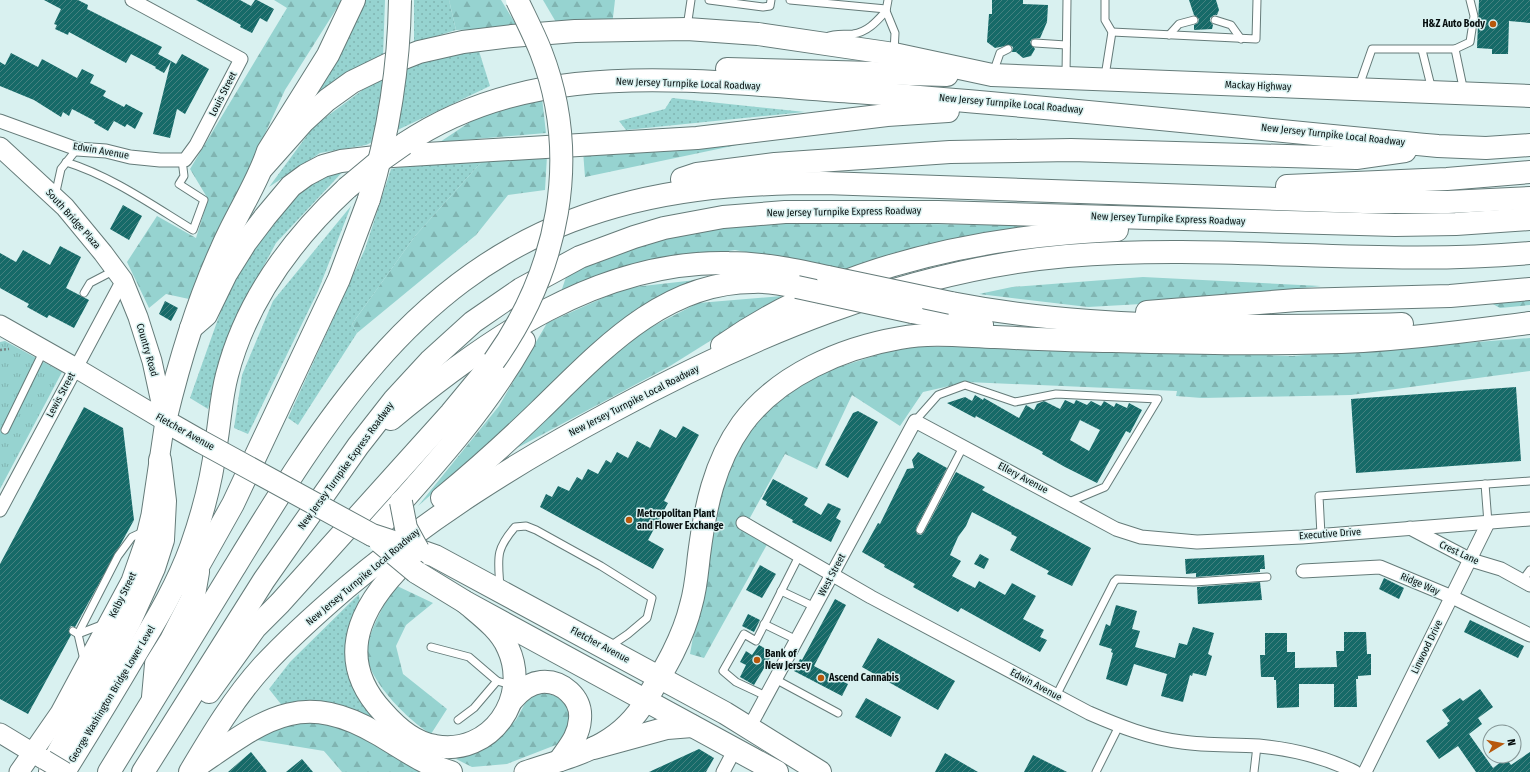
<svg xmlns="http://www.w3.org/2000/svg" width="1530" height="772" viewBox="0 0 1530 772" font-family="'Fira Sans Condensed',sans-serif">
<style>
.grass{fill:url(#grass-dots)}
.forest{fill:url(#forest-firs)}
.park{fill:url(#park-tufts)}
.building{fill:url(#building-hatch);fill-rule:evenodd}
.lines{fill:none;stroke-linecap:round;stroke-linejoin:round}
.lane-casing{stroke:#657b79;stroke-width:9}
.street-casing{stroke:#657b79;stroke-width:15}
.secondary-casing{stroke:#657b79;stroke-width:21}
.primary-casing{stroke:#657b79;stroke-width:23}
.highway-casing{stroke:#657b79;stroke-width:24}
.path{stroke:#778787;stroke-width:2.5;stroke-dasharray:2 2;stroke-linecap:butt}
.lane{stroke:#fff;stroke-width:7}
.street{stroke:#fff;stroke-width:13}
.secondary{stroke:#fff;stroke-width:19}
.primary{stroke:#fff;stroke-width:21}
.highway{stroke:#fff;stroke-width:22}
.secondary-bridge-casing{stroke:#657b79;stroke-width:21;stroke-linecap:butt}
.highway-bridge-casing{stroke:#657b79;stroke-width:24;stroke-linecap:butt}
.secondary-bridge{stroke:#fff;stroke-width:19}
.highway-bridge{stroke:#fff;stroke-width:22}
.poi-dot{fill:#b7580c;stroke:#d9f1f0;stroke-width:1.5}
.labels{text-anchor:middle;dominant-baseline:central;stroke-width:3;stroke-linejoin:round;paint-order:stroke}
.poi-label{font-size:10px;font-weight:bold;fill:#060e0e;stroke:#d9f1f0;text-anchor:start}
.street-label{font-size:10px;fill:#060e0e;stroke:#d9f1f0}
</style>
<defs>
<pattern id="grass-dots" width="8" height="8" patternUnits="userSpaceOnUse"><rect width="8" height="8" fill="#96d3d0"/><path d="M2 2h.1M6 6h.1" fill="none" stroke="#80b4b1" stroke-width="1.8" stroke-linecap="round"/></pattern>
<pattern id="forest-firs" width="22" height="20" patternUnits="userSpaceOnUse"><rect width="22" height="20" fill="#96d3d0"/><path d="M5 1l3.5 6h-7zM16 11l3.5 6h-7z" fill="#80b4b1"/></pattern>
<pattern id="park-tufts" width="24" height="20" patternUnits="userSpaceOnUse"><rect width="24" height="20" fill="#96d3d0"/><path d="M3 7l-1-3M5 7V3M7 7l1-3M15 17l-1-3M17 17v-4M19 17l1-3" fill="none" stroke="#80b4b1"/></pattern>
<pattern id="building-hatch" width="6" height="6" patternUnits="userSpaceOnUse"><rect width="6" height="6" fill="#166a68"/><path d="M-1 1l2-2M0 6l6-6M5 7l2-2" fill="none" stroke="#458180"/></pattern>
</defs>
<rect width="100%" height="100%" fill="#d9f1f0"/>
<!-- grass -->
<g class="grass">
<path d="M363 0H385L383 57 312 98Z"/>
<path d="M414 0H449L456 30 414 43Z"/>
<path d="M478 48 490 86 366 145 320 153 269 187 314 126 380 77 410 63Z"/>
<path d="M672 98 805 112 626 130 619 121 665 109Z"/>
<path d="M485 158 415 236 352 324 357 333 298 425 288 418 365 249 391 169 422 163Z"/>
<path d="M348 166 276 243 232 325 208 409 190 398 229 288 279 210 317 179Z"/>
<path d="M351 206 318 291 248 434 234 428 242 375 273 301Z"/>
<path d="M359 594 360 605 348 656 387 729 284 708 269 689 290 662Z"/>
</g>
<!-- forest -->
<g class="forest">
<path d="M274 0H342L285 90 189 299 166 294 149 308 127 262 157 216 196 238 208 199 190 169 287 8Z"/>
<path d="M449 0H501L518 28 456 30Z"/>
<path d="M543 0H615L612 26 560 29Z"/>
<path d="M542 98 546 133 440 142 482 114Z"/>
<path d="M756 141 585 177 583 151Z"/>
<path d="M547 156 545 190 508 195 476 235 357 333 352 324 415 236 485 158Z"/>
<path d="M767 223 1045 225 859 273 735 250 641 264 561 292 567 274 677 233Z"/>
<path d="M1143 277 1321 286 1177 302 1088 307 979 294 1012 287Z"/>
<path d="M696 280 612 330 533 406 418 506 499 406 547 323 625 288Z"/>
<path d="M782 296 670 366 517 448 630 338 698 303Z"/>
<path d="M1530 296V305L1500 308 1489 302Z"/>
<path d="M1530 338V371L1351 395 1202 398 1176 396 1177 391 967 382 923 392 900 426 852 395 817 469 785 454 746 525 770 539 704 658 690 654 718 496 746 429 811 376 902 347 1007 346 1292 356Z"/>
<path d="M395 585 433 603 406 625 396 646 403 674 447 709 431 734C409 721 366 679 367 652 367 633 386 602 395 585Z"/>
<path d="M546 693 567 700 573 717 566 741 507 764 472 767 456 759 490 744 516 720 529 696Z"/>
<path d="M324 719 359 732 426 772H342L324 751 257 740 280 724Z"/>
</g>
<!-- park -->
<path class="park" d="M5 341 62 372 0 489V342Z"/>
<!-- building -->
<g class="building">
<path d="M44 0H78L88 5 87 9 162 47 158 54 171 61 164 73 155 68 156 67 131 54 126 63 69 32 68 35 55 29 57 25 54 24 61 9Z"/>
<path d="M196 0H240L251 6 255 0H257L274 9 267 22 260 18 252 33 240 27 241 25Z"/>
<path d="M992 0H1023V4L1048 5 1047 22 1041 36 1040 38 1032 39 1030 42 1035 49 1031 56 1023 58 1016 52H1012L1013 47 1010 45 995 48 987 42 989 14H992Z"/>
<path d="M1189 0H1216L1219 10 1217 15H1214L1210 18V21L1213 25 1212 29 1194 30V25L1198 23 1199 19 1194 15Z"/>
<path d="M1479 0H1530V23L1509 21 1508 54H1492V49L1477 48Z"/>
<path d="M11 53 38 67 42 59 77 78 82 69 94 75 90 83 106 91 103 96 124 107 126 104 143 113 135 129 127 124 125 127 114 121 108 131 94 123 95 121 72 109 69 116 63 112 61 117 34 100 0 86V62L5 65Z"/>
<path d="M182 54 209 69 185 114 177 109 170 138 153 134 171 61 176 64Z"/>
<path d="M123 205 142 216 129 240 110 229Z"/>
<path d="M60 246 81 257 66 288 89 300 74 328 49 315 47 318 27 307 29 304 0 288V253L16 262 23 250 50 265Z"/>
<path d="M165 301 178 308 171 321 159 314Z"/>
<path d="M1516 387 1521 461 1356 473 1351 399Z"/>
<path d="M975 395 983 400 984 398 1019 418 1026 405 1034 410 1037 404 1044 401 1060 409 1065 400 1074 404 1076 400 1087 405 1091 401 1101 406 1104 401 1114 407 1116 403 1127 408 1129 403 1142 410 1130 433 1126 431 1097 483 1065 467 1042 454 1043 452 976 416 975 418 947 403 965 397 972 401ZM1080 420 1100 430 1089 451 1070 440Z"/>
<path d="M84 407 123 428 134 520 75 627 71 626 69 629 71 635 28 714 0 699V564Z"/>
<path d="M858 411 878 422 848 478 825 465 853 413Z"/>
<path d="M683 426 699 435 664 501 668 503 648 540 664 549 653 569 540 507 546 494 552 497 558 486 569 491 577 477 582 480 588 469 598 474 606 460 611 463 617 452 628 458 637 441 650 448 660 429 676 438Z"/>
<path d="M918 452 947 468 916 528 917 534 921 535 924 532 956 472 985 487 982 490 1091 548 1072 586 1047 574 1049 571 1010 550 1017 537 1011 534 1012 533 972 512 966 526 958 537 950 555 961 561 952 576 975 588 979 581 1005 595 1012 583 1036 596 1023 619 1044 630 1040 637 1047 640 1040 652 961 608 958 612 913 587 915 584 884 567 885 565 862 552 878 523 880 524 907 469 914 468 912 460Z"/>
<path d="M773 479 808 498 804 505 821 515 828 503 841 509 836 518 841 521 831 542 792 522 793 520 766 505 767 502 762 499Z"/>
<path d="M980 554 989 559 984 569 974 564Z"/>
<path d="M1264 555 1265 569H1260V572L1196 577V573L1186 574 1185 559Z"/>
<path d="M760 565 776 574 762 598 746 590Z"/>
<path d="M1384 578 1404 588 1399 599 1379 589Z"/>
<path d="M1260 582 1262 600 1198 604 1197 587Z"/>
<path d="M835 599 846 605 814 666 848 684 842 696 794 671 800 659 802 660Z"/>
<path d="M1116 605 1137 611 1132 629 1140 631 1135 647 1175 658 1179 643 1187 645 1193 627 1214 633 1208 654 1212 656 1206 676 1193 673 1192 676 1190 675 1183 702 1161 696 1167 674 1134 664 1127 686 1106 679 1113 653 1111 652 1112 649 1099 645 1106 624 1110 626Z"/>
<path d="M748 614 760 620 754 632 742 626Z"/>
<path d="M1470 620 1524 646 1518 658 1464 632Z"/>
<path d="M1344 632H1366L1367 654H1371V675L1358 676V679H1356L1357 707H1334V684H1299V707L1277 708 1276 680H1274V677H1261L1260 655H1265V633H1287V652H1295V668L1337 667 1336 651H1344Z"/>
<path d="M878 638 955 681 938 710 862 667Z"/>
<path d="M759 645 773 653 754 685 740 677 746 665 740 662 746 651 752 655Z"/>
<path d="M1480 689 1493 707 1478 718 1482 724 1469 734 1493 768 1506 758 1511 765 1530 752V772H1476L1458 746 1439 759 1426 741 1448 725 1447 723 1450 721 1442 710 1460 698 1463 701Z"/>
<path d="M866 698 901 717 891 737 855 717Z"/>
<path d="M699 749 714 758 706 772H649Z"/>
<path d="M251 752 267 772H228Z"/>
<path d="M945 753 978 772H935Z"/>
<path d="M1033 755 1067 772H1024Z"/>
<path d="M302 759 313 772H286Z"/>
</g>
<g class="lines">
<defs>
<g id="lane">
<path d="M709 0 763 7 770 6 771 0"/>
<path d="M790 0 886 9"/>
<path d="M888 0 886 11 895 33 894 52"/>
<path d="M1215 20 1231 25 1241 39"/>
<path d="M687 27 691 0"/>
<path d="M1112 32 1256 39 1257 0"/>
<path d="M1169 35 1179 24 1194 20"/>
<path d="M826 37C836 33 843 35 853 34 868 32 877 21 886 11"/>
<path d="M1035 43 1066 45"/>
<path d="M1455 49 1470 42 1474 16 1470 0"/>
<path d="M1422 50 1432 90"/>
<path d="M993 73 1000 53 1008 49"/>
<path d="M1066 75 1067 0"/>
<path d="M1105 76 1112 32 1105 20V0"/>
<path d="M1359 86 1372 49H1455L1464 92"/>
<path d="M66 162C111 176 152 205 193 230L204 200 179 184 184 176 182 160"/>
<path d="M55 196 61 169 77 149"/>
<path d="M84 293 90 283 115 270"/>
<path d="M915 421 938 395 965 385 1015 402 1056 394 1158 399 1105 487 1069 502"/>
<path d="M5 430 44 350"/>
<path d="M1485 484 1488 523"/>
<path d="M920 530 963 447"/>
<path d="M1321 535 1319 496 1530 481"/>
<path d="M1522 581 1530 570"/>
<path d="M500 587C498 558 495 550 515 527L526 526 536 530 601 566 652 598 647 618 628 634 609 647"/>
<path d="M781 591 815 607"/>
<path d="M764 624 797 640"/>
<path d="M73 631 78 634 84 660"/>
<path d="M78 634 118 556 132 537 145 531"/>
<path d="M78 634 104 624"/>
<path d="M431 647 469 657 497 681 511 685"/>
<path d="M775 679 838 713"/>
<path d="M766 696 736 682 723 671 744 634 756 641 799 556"/>
<path d="M1056 696 1114 582 1117 579 1194 582 1267 577"/>
<path d="M458 720 474 708 497 681"/>
<path d="M1096 772 1119 726"/>
<path d="M1254 772 1257 746"/>
</g>
<g id="street">
<path d="M0 121 77 149 106 151 130 157 160 160H185L196 145 241 59 132 0"/>
<path d="M0 510 123 280"/>
<path d="M743 523 871 597 1089 713C1119 726 1149 738 1182 742 1208 746 1233 744 1259 746 1292 749 1325 757 1355 772"/>
<path d="M1410 528 1471 560 1501 569 1530 585"/>
<path d="M1303 571 1380 567 1452 597 1530 635"/>
<path d="M749 728 915 421 1116 529 1141 537 1197 542 1302 537 1530 519"/>
<path d="M723 772 735 749"/>
<path d="M1365 772 1488 523"/>
</g>
<g id="secondary">
<path d="M0 147 65 207 103 253 123 280 138 317 152 361 165 421 151 515 144 544 131 581 60 713 19 772"/>
<path d="M0 325 76 368 165 421"/>
<path d="M0 733 43 759"/>
</g>
<path id="primary" d="M525 772C575 755 618 748 646 700"/>
<g id="highway">
<path d="M727 69 947 75"/>
<path d="M404 144C456 109 513 91 576 84 665 74 765 86 855 92 1050 106 1243 128 1438 146L1486 148 1530 145"/>
<path d="M263 167 303 122 327 100 352 82 391 63 419 52 463 42 512 36 575 31 687 29 758 34 894 54 992 75 1530 96"/>
<path d="M682 179 697 174 775 164 950 152 1071 150 1356 158 1405 151"/>
<path d="M1287 186 1447 179 1530 172"/>
<path d="M951 303C1043 321 1136 325 1229 326 1287 326 1345 326 1402 324"/>
<path d="M912 312 982 325"/>
<path d="M1147 312 1297 300 1450 296 1530 289"/>
<path d="M191 328 206 315 226 274 246 242 265 217 291 186 306 175 323 166 341 161 376 157 697 138 887 115 948 111"/>
<path d="M722 346C836 266 981 236 1117 230"/>
<path d="M391 419C487 339 599 260 729 263 763 263 795 270 828 277"/>
<path d="M200 441 165 421C179 363 196 305 221 250 235 216 257 185 268 151L328 55 354 0"/>
<path d="M442 498C476 470 508 441 539 411 599 353 662 282 753 282 768 281 783 284 797 287"/>
<path d="M372 535C427 473 483 414 524 341"/>
<path d="M418 550C367 595 328 653 383 712 397 728 414 743 435 746 491 756 531 698 508 648 500 629 480 615 465 602"/>
<path d="M418 550 435 556 725 713 820 772"/>
<path d="M416 572 465 602 777 772"/>
<path d="M187 586 233 504 339 279 369 199"/>
<path d="M209 692 255 628 280 603 451 413 494 361"/>
<path d="M153 697 156 664 171 640 194 595 198 572"/>
<path d="M513 699C520 691 530 683 541 682 562 680 582 698 580 719 579 736 569 747 560 760"/>
<path d="M646 700C664 670 683 639 691 605 696 588 697 572 699 555 705 508 714 463 742 424 778 375 842 348 900 338 932 332 963 336 995 337 1034 339 1073 341 1112 341 1196 343 1280 345 1363 341 1419 338 1475 330 1530 323"/>
<path d="M594 748 667 728 692 726"/>
<path d="M197 766C263 721 300 688 378 734 402 748 425 765 451 772"/>
<path d="M50 772 54 760 130 621 154 568 163 540 165 501 160 460"/>
<path d="M64 772C89 732 114 691 138 650 158 617 178 583 191 547 203 513 212 479 216 444 220 421 221 397 227 375 246 301 292 239 347 188"/>
<path d="M109 772C151 704 192 636 234 568 321 426 407 284 571 221 655 189 736 183 825 183L1363 202H1448L1530 198"/>
<path d="M143 772 264 580 358 446 394 400 430 361 473 322 521 289 580 257 634 237 664 228 723 217 785 212H938L1395 225 1456 224 1530 219"/>
<path d="M190 772C212 735 234 698 263 666 289 638 317 613 346 588 430 517 514 464 611 412 751 336 907 270 1067 256 1221 243 1376 267 1530 253"/>
</g>
</defs>
<!-- lane casing -->
<use href="#lane" class="lane-casing"/>
<!-- street casing -->
<use href="#street" class="street-casing"/>
<!-- secondary casing -->
<use href="#secondary" class="secondary-casing"/>
<!-- primary casing -->
<use href="#primary" class="primary-casing"/>
<!-- highway casing -->
<use href="#highway" class="highway-casing"/>
<!-- path -->
<path class="path" d="M0 350 9 349"/>
<!-- lane -->
<use href="#lane" class="lane"/>
<!-- street -->
<use href="#street" class="street"/>
<!-- secondary -->
<use href="#secondary" class="secondary"/>
<!-- primary -->
<use href="#primary" class="primary"/>
<!-- highway -->
<use href="#highway" class="highway"/>
<defs>
<path id="secondary-bridge" d="M45 760 65 772"/>
<g id="highway-bridge">
<path d="M347 188 377 163 404 144"/>
<path d="M369 199C388 135 399 67 400 0"/>
<path d="M828 277 951 303"/>
<path d="M797 287 912 312"/>
<path d="M494 361C558 271 582 158 541 52 534 34 525 17 517 0"/>
<path d="M200 441 372 535 418 550"/>
<path d="M401 502 406 528 418 550"/>
<path d="M380 542 416 572"/>
</g>
</defs>
<!-- secondary-bridge casing -->
<use href="#secondary-bridge" class="secondary-bridge-casing"/>
<!-- highway-bridge casing -->
<use href="#highway-bridge" class="highway-bridge-casing"/>
<!-- secondary-bridge -->
<use href="#secondary-bridge" class="secondary-bridge"/>
<!-- highway-bridge -->
<use href="#highway-bridge" class="highway-bridge"/>
</g>
<!-- markers -->
<g class="poi-dot">
<circle cx="1493" cy="24" r="4"/>
<circle cx="629" cy="520" r="4"/>
<circle cx="757" cy="660" r="4"/>
<circle cx="821" cy="678" r="4"/>
</g>
<g class="labels">
<!-- poi labels -->
<g class="poi-label">
<text x="1485" y="24" text-anchor="end">H&amp;Z Auto Body</text>
<text x="637" y="514">Metropolitan Plant<tspan x="637" dy="12">and Flower Exchange</tspan></text>
<text x="765" y="654">Bank of<tspan x="765" dy="12">New Jersey</tspan></text>
<text x="829" y="678">Ascend Cannabis</text>
</g>
<!-- street labels -->
<g class="street-label">
<text transform="translate(688 84) rotate(2)">New Jersey Turnpike Local Roadway</text>
<text transform="translate(1258 86) rotate(2)">Mackay Highway</text>
<text transform="translate(223 94) rotate(-63)">Louis Street</text>
<text transform="translate(1011 104) rotate(5)">New Jersey Turnpike Local Roadway</text>
<text transform="translate(1333 135) rotate(6)">New Jersey Turnpike Local Roadway</text>
<text transform="translate(101 151) rotate(10)">Edwin Avenue</text>
<text transform="translate(844 212) rotate(-1)">New Jersey Turnpike Express Roadway</text>
<text transform="translate(73 219) rotate(48)">South Bridge Plaza</text>
<text transform="translate(1168 219) rotate(2)">New Jersey Turnpike Express Roadway</text>
<text transform="translate(147 350) rotate(74)">Country Road</text>
<text transform="translate(61 395) rotate(-62)">Lewis Street</text>
<text transform="translate(634 401) rotate(-27)">New Jersey Turnpike Local Roadway</text>
<text transform="translate(185 432) rotate(29)">Fletcher Avenue</text>
<text transform="translate(346 466) rotate(-54)">New Jersey Turnpike Express Roadway</text>
<text transform="translate(1023 478) rotate(28)">Ellery Avenue</text>
<text transform="translate(1330 534) rotate(-4)">Executive Drive</text>
<text transform="translate(1459 553) rotate(25)">Crest Lane</text>
<text transform="translate(832 575) rotate(-62)">West Street</text>
<text transform="translate(363 577) rotate(-40)">New Jersey Turnpike Local Roadway</text>
<text transform="translate(1420 584) rotate(23)">Ridge Way</text>
<text transform="translate(123 595) rotate(-64)">Kelby Street</text>
<text transform="translate(600 645) rotate(28)">Fletcher Avenue</text>
<text transform="translate(1427 647) rotate(-64)">Linwood Drive</text>
<text transform="translate(1036 685) rotate(28)">Edwin Avenue</text>
<text transform="translate(112 694) rotate(-59)">George Washington Bridge Lower Level</text>
</g>
</g>
<!-- north arrow -->
<g transform="translate(1502 744) rotate(80)"><circle r="19" fill="#d9f1f0" stroke="#859696"/>
<path d="M0-3L7 15L0 10L-7 15Z" fill="#b7580c"/>
<text y="-6" font-size="11" font-weight="bold" text-anchor="middle" fill="#060e0e">N</text>
</g>
</svg>
